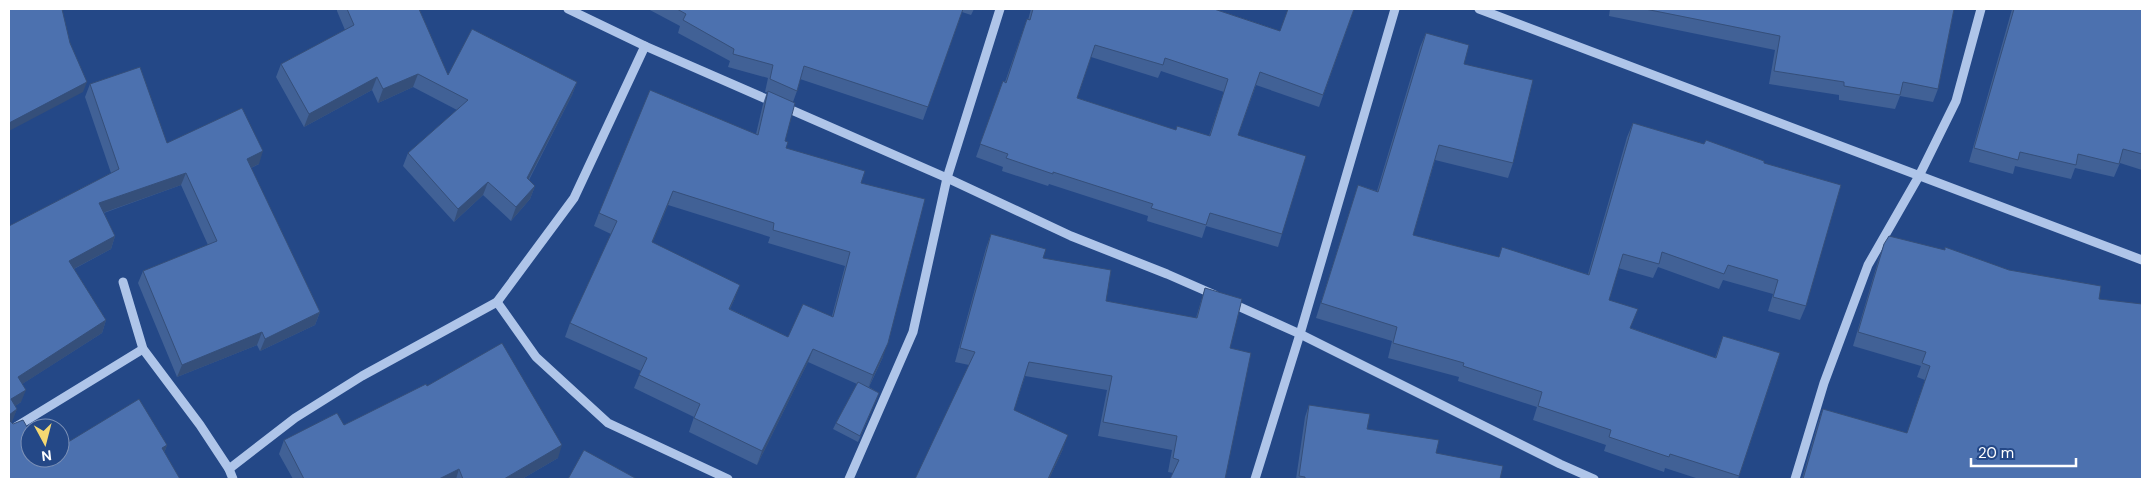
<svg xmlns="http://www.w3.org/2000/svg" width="2151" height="488" viewBox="0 0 2151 488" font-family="'DM Sans',sans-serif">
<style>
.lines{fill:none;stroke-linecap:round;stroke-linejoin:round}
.minor{stroke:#afc5e9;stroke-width:9}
.wall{fill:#416196;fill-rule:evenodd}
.shaded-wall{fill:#354f7a}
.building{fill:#4c71af;stroke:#354f7a;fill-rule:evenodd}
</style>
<rect width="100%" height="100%" fill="#244887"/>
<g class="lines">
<!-- minor -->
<g class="minor">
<path d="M568 9 645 46 947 178 1071 236 1167 274 1215 295"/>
<path d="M1479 9 2142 260"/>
<path d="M123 282 143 349 200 425 229 469 233 479"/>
<path d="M497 302 536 357 608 423 728 479"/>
<path d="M1231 303 1300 334 1560 464 1594 479"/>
<path d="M9 431 143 349"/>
<path d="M229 469 295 418 362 376 497 302 574 198 645 46"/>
<path d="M849 479 913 332 947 178 1000 9"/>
<path d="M1255 479 1300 334 1395 9"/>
<path d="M1795 479 1824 383 1868 265 1919 176 1956 101 1981 9"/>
</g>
</g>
<!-- wall -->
<g class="wall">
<path d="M337 9H419L448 75 577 82 572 95 529 180 535 186 530 199 511 221 483 195 454 222 403 166 408 153 457 110 413 87 378 103 372 90 304 127 276 77 281 64 345 30 337 11Z"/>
<path d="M648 9H974L971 15 962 12 923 120 800 79 797 91 793 102 785 141 786 148 861 183 883 357 869 387 879 393 858 442 833 429 836 423 857 384 808 362 757 465 689 432 694 417 634 388 641 371 565 337 570 323 611 234 594 226 599 213 756 134 763 104 767 92H765L768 78 728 67 730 61 678 33 680 26ZM668 205 770 237 768 243 845 266 832 316 788 337 730 309 735 298 652 243Z"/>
<path d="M1031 9H1214L1280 31 1354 9 1319 107 1256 85 1238 135 1282 234 1278 247 1206 226 1202 238 1147 221 1148 216 1049 184 1048 186 1002 171 1003 167 976 157 1003 81 1005 82 1027 19 1028 20ZM1091 57 1158 78 1161 71 1224 92 1209 136 1175 130 1077 98Z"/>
<path d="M1610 9H1954L1938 89 1933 102 1900 96 1895 109 1839 100V95L1769 84 1775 50 1609 16Z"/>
<path d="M2012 9H2142V170L2120 163 2114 177 2075 168 2071 179 2015 166 2013 174 1969 162Z"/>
<path d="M1426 33 1464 64 1513 163 1508 178 1435 160 1413 235 1499 257 1588 274 1627 137 1633 123 1764 163 1806 306 1800 320 1768 311 1773 294 1723 280 1719 289 1658 267 1653 278 1618 268 1609 300 1631 328 1715 358 1723 336 1780 353 1738 479H1699L1665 468 1664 472 1604 451 1606 445 1533 420 1537 407 1458 381 1459 377 1388 358 1392 341 1316 318 1358 185 1377 191 1420 47Z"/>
<path d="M90 84 167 143 259 164 251 168 320 312 315 325 260 351 257 345 177 377 138 283 143 271 208 245 181 185 104 213 115 236 111 249 74 269 106 320 102 333 22 384 21 402 15 406 17 409 11 422 30 458 167 445 164 453 9 479V226L111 173 85 97Z"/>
<path d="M991 234 1043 258 1106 301 1196 318 1205 288 1230 348 1173 473 1168 472 1172 450 1098 436 1107 390 1025 376 1014 410 1063 449 1049 479 969 365 955 362 986 248Z"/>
<path d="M1884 244 2009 270 2099 299 2142 479H1802L1818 423 1823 409 1907 433 1925 380 1917 377 1921 366 1853 346 1879 258Z"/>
<path d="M427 386 558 458 522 479H293L279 454 284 440 344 425Z"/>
<path d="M1309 405 1367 429 1436 453 1500 479H1296L1305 417Z"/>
</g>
<!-- shaded-wall -->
<g class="shaded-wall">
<path d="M418 74 413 87 378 103 383 89Z"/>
<path d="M377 77 372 90 304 127 309 114Z"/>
<path d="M87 82 83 92 9 131V123Z"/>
<path d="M577 82 572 95 522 192 527 178Z"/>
<path d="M263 151 259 164 242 172 247 159Z"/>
<path d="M186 173 181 185 94 216 99 203Z"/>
<path d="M488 182 483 195 454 222 458 209Z"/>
<path d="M535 186 530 199 511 221 516 207Z"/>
<path d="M673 191 668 205 647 256 652 242Z"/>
<path d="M115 236 111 249 64 274 69 261Z"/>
<path d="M740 285 735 298 724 322 729 309Z"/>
<path d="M320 312 315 325 260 351 265 339Z"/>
<path d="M106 320 102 333 13 390 18 377Z"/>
<path d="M262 332 257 345 177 377 182 365Z"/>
<path d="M888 343 883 357 868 388 873 375Z"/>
<path d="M813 349 808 362 757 465 762 451Z"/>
<path d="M26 390 21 402 9 410 11 399Z"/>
<path d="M17 409 12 422 9 424V415Z"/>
<path d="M1068 435 1063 449 1049 479H1048Z"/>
<path d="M167 445 162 458V448Z"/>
<path d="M562 445 558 458 522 479H504Z"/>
<path d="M459 469 456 479H439Z"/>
</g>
<!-- building -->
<g class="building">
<path d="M9 9H62L70 43 87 82 9 123Z"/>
<path d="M347 9H419L448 75 472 29 577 82 527 178 535 186 516 207 488 182 458 209 408 153 468 100 418 74 383 89 377 77 309 114 281 64 354 25Z"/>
<path d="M677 9H963L928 107 804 66 797 91 770 79 773 65 733 54 734 49 683 20 686 14Z"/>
<path d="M1033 9H1214L1280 31 1288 9H1354L1323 95 1260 72 1238 135 1306 156 1282 234 1210 213 1206 225 1151 208 1153 204 1053 172V174L1006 158 1008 154 980 144 1003 81 1006 83 1027 19 1030 20ZM1095 45 1163 65 1165 58 1228 79 1210 136 1177 126 1176 130 1077 98Z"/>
<path d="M1645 9H1954L1938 89 1903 82 1900 95 1844 86V82L1774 71 1780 36Z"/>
<path d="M2014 9H2142V154L2123 149 2119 164 2078 154 2076 165 2020 152 2018 160 1974 148Z"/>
<path d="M1426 33 1469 45 1464 64 1533 80 1513 163 1439 145 1413 235 1499 257 1502 247 1589 275 1633 123 1704 144 1706 140 1764 161V163L1841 185 1806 306 1773 297 1778 280 1728 265 1724 274 1662 252 1659 264 1623 254 1609 300 1638 309 1630 328 1716 358 1723 336 1780 353 1739 476 1670 454 1669 457 1609 437 1611 430 1538 406 1542 392 1463 366 1464 363 1393 343 1397 327 1321 303 1358 185 1378 192Z"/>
<path d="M140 67 167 143 242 108 263 151 247 159 320 312 265 339 262 332 182 365 143 271 217 241 186 173 99 203 115 236 69 261 106 320 18 377 26 390 11 399 17 409 9 415V226L119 169 90 84Z"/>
<path d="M650 90 758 135 768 91 795 103 785 141 788 142 786 148 865 171 861 183 925 199 888 343 873 375 813 349 762 451 694 418 700 404 639 375 647 358 570 323 617 221 599 213ZM673 191 774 223 773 230 850 252 833 317 803 304 788 337 729 309 740 285 652 242Z"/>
<path d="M991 234 1046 249 1043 258 1111 270 1106 301 1197 318 1205 288 1242 299 1230 348 1251 353 1225 479H1170L1179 460 1173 458 1177 436 1103 422 1112 376 1029 362 1014 410 1068 435 1048 479H1050H915L975 352 960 348Z"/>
<path d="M1889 236 1945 250V247L2009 270 2101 286 2099 299 2142 304V479H1803L1823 409 1907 433 1930 366 1922 363 1926 352 1858 332 1884 244Z"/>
<path d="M502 343 562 445 504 479H463L459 469 439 479H304L284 440 337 413 344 425 426 384 427 386Z"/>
<path d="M858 382 879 393 860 436 836 423Z"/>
<path d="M139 399 167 445 162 448 180 479H9V420L13 424 23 420 30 432V458H60V447Z"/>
<path d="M1309 405 1370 414 1367 429 1439 440 1436 453 1503 466 1500 479H1305V477L1299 476Z"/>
<path d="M584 450 637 479H568Z"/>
</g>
<!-- border -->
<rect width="2151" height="488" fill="none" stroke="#ffffff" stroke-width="20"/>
<!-- north arrow -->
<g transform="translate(45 443) rotate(173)"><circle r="24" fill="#244887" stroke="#7c91b7"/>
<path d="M0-4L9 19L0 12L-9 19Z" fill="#f4d872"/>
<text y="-8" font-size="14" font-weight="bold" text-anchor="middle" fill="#ffffff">N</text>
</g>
<!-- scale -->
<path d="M1971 458v8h105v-8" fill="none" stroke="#ffffff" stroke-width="2.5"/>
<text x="1978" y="458" font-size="15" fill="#ffffff" stroke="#244887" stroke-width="4" paint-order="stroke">20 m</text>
</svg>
